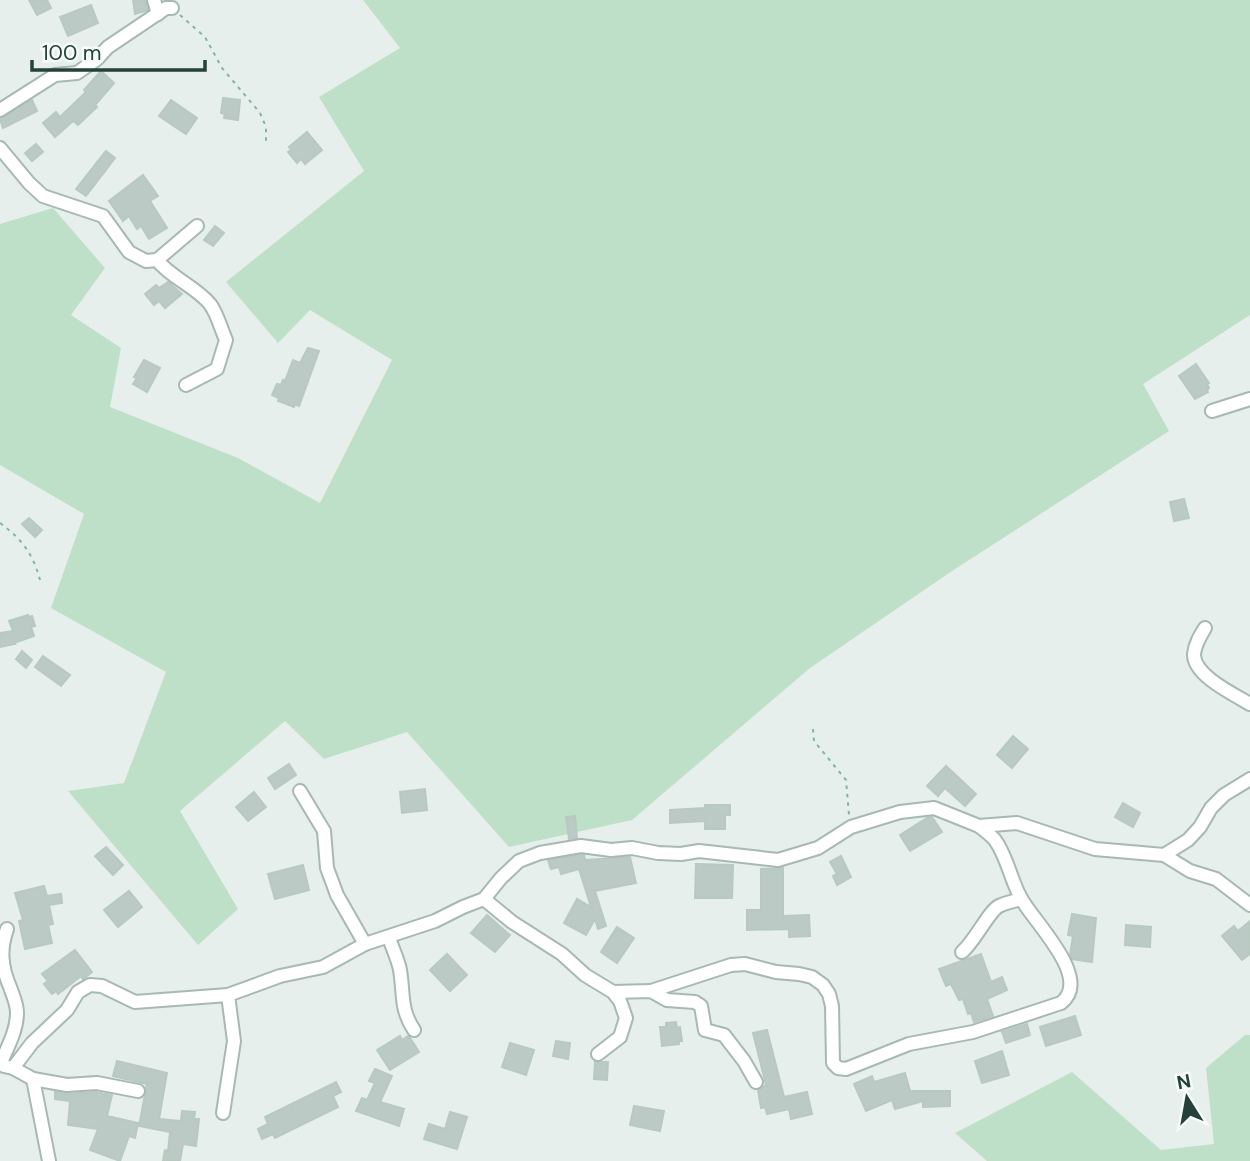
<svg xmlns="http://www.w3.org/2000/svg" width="1250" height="1161" viewBox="0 0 1250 1161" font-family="'DM Sans',sans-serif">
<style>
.green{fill:#bfe0c8}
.building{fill:#bbcac4;stroke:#b8c9c2;stroke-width:2}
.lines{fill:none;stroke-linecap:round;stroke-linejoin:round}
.minor-casing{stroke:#a8b8b2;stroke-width:16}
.path{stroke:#86b3a5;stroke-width:2;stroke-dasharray:3.5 5;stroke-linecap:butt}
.minor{stroke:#fff;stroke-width:12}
</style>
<rect width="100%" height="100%" fill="#e6efeb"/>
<!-- green -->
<g class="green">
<path d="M363 0H1250V315L1143 384 1169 431 952 571 810 668 632 820 509 847 407 732 324 759 285 721 180 811 238 909 198 945 68 791 124 783 166 672 51 608 84 514 0 465V224L53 208 105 268 71 315 121 348 110 407 238 458 320 503 392 360 310 310 278 343 226 282 364 171 319 97 400 48Z"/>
<path d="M1245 1035H1250V1161H987L955 1133 1072 1072 1161 1150 1214 1144 1206 1068Z"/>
</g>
<!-- building -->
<g class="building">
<path d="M29 0H47L51 8 37 15Z"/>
<path d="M133 0H145L148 10 135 14Z"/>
<path d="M91 5 98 23 68 36 60 17Z"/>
<path d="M101 71 114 83 95 105 97 107 78 125 73 121 55 137 43 123 56 112 60 117 86 92 84 90Z"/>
<path d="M223 98 240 100 238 120 224 118 225 114 221 113Z"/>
<path d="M32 100 37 111 3 128 0 119Z"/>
<path d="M171 100 197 118 186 134 159 116Z"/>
<path d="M307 132 322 150 305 164 301 159 297 163 288 152 291 150 289 147Z"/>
<path d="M36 144 43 152 32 161 25 153Z"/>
<path d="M106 151 115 158 86 196 76 189Z"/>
<path d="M143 175 158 196 150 201 167 228 149 239 141 226 137 229 129 216 123 221 109 201Z"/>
<path d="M215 226 224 233 213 246 204 240Z"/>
<path d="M168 282 182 294 165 308 159 301 154 305 145 294 156 285 159 288Z"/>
<path d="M308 348 319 351 299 406 295 404 294 407 278 401 279 398 272 395 277 384 281 385 283 380 285 381 293 360 300 363Z"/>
<path d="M144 360 160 368 147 392 133 384 137 378 134 377Z"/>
<path d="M1196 364 1209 383 1207 384 1209 388 1207 390 1208 392 1195 399 1179 376Z"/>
<path d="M1184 499 1189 518 1174 521 1170 502Z"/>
<path d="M29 518 42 530 35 537 22 524Z"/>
<path d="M28 615 29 617 32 616 35 626 31 627 34 636 14 643 15 644 0 647V633L13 631 9 621Z"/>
<path d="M22 651 32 660 26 668 16 659Z"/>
<path d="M43 656 70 675 61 686 35 667Z"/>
<path d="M1013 736 1028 749 1012 768 997 755Z"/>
<path d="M289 764 296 775 275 789 268 778Z"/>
<path d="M946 766 976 794 965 806 945 788 938 796 927 786Z"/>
<path d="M425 789 427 810 402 813 400 792Z"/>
<path d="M254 792 266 807 248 821 236 807Z"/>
<path d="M1123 803 1140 813 1133 827 1115 817Z"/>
<path d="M705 805H730V815H725V829H705V821L670 823V810L705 808Z"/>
<path d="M575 816 577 838 569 839 566 817Z"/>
<path d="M932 817 942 832 910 851 900 835 927 818Z"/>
<path d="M106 847 123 865 113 875 95 856Z"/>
<path d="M581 855H584L585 860 630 857 636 883 595 891 606 926 598 929 595 919 586 935 564 923 577 899 591 907 579 869 561 874 559 867 551 869 548 860Z"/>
<path d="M841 856 851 877 837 885 833 876 837 874 830 862Z"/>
<path d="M696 864 733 865 732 898H695Z"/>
<path d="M303 865 309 890 275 899 268 874Z"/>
<path d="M783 868V916L809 915 810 936 789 937V929L747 930V910H761V869Z"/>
<path d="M44 886 47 896 61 894 62 903 49 905 53 924 48 925 52 943 25 949 19 921 23 920 15 893Z"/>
<path d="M129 891 142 907 118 927 104 910Z"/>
<path d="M1072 914 1096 918 1092 962 1072 959 1070 955 1073 936 1068 935Z"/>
<path d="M487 915 510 935 495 952 471 933Z"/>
<path d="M1250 921V954L1242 960 1222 936 1234 926 1238 931Z"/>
<path d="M1126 925 1151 927 1150 947 1125 945Z"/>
<path d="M617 927 634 938 617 963 601 952Z"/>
<path d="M75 950 92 972 83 979 81 976 58 994 56 991 52 994 44 984 48 981 42 974Z"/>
<path d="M447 954 467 975 450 991 430 970Z"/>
<path d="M981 954 991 982 1002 977 1007 990 987 999 993 1016 974 1022 971 1013 968 1014 963 999 959 1000 951 984 946 986 939 969Z"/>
<path d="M1075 1016 1081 1035 1046 1046 1040 1027Z"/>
<path d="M676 1022 677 1028 680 1027 682 1041H679V1044L662 1046 660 1027H666V1023Z"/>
<path d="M1027 1024 1030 1035 1006 1043 1002 1032Z"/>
<path d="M767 1030 784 1097 807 1092 812 1114 791 1119 789 1109 767 1114 765 1107 761 1108 758 1090 766 1085 753 1033Z"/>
<path d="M400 1036 402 1040 408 1036 410 1038 419 1052 390 1070 377 1050Z"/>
<path d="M556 1041 570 1043 568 1059 553 1056Z"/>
<path d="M510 1043 534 1050 526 1075 502 1067Z"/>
<path d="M1002 1051 1009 1075 982 1083 975 1061Z"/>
<path d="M117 1061 167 1073 159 1119 181 1121 182 1111 195 1112 194 1119H199L196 1146 183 1144 180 1161H163L165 1150 168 1151 170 1132 139 1126 147 1084 113 1076Z"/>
<path d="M595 1062H608L607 1080 594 1079Z"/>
<path d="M375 1069 392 1076 380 1102 404 1109 399 1126 356 1111 362 1098 367 1100 375 1083 369 1081Z"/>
<path d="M905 1073 910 1091H950V1106L923 1107V1101L895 1109 892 1100 866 1111 854 1084 872 1076 874 1082Z"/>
<path d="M336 1082 341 1092 333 1096 338 1107 275 1138 273 1134 262 1139 258 1129 268 1124 265 1117Z"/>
<path d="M55 1092 67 1094 96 1092 112 1095 107 1116 138 1123 135 1138 129 1136 120 1161 90 1150 98 1129 68 1125 70 1101 55 1099Z"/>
<path d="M634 1106 664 1111 660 1131 630 1125Z"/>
<path d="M450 1112 467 1117 457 1149 424 1139 429 1124 445 1129Z"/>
</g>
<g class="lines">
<defs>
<g id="minor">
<path d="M154 0 158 14"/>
<path d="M0 110 55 75 77 73 97 59 108 47 166 8H172"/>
<path d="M0 148 29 183 43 196 103 216 129 252 146 261 157 260 197 226"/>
<path d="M157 260C171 278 195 286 210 304 217 313 221 329 226 340L217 369 186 385"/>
<path d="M1212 411 1250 399"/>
<path d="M1205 628C1200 636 1195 644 1194 654 1193 675 1233 694 1250 704"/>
<path d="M300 791 324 831 327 868 337 895 365 944"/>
<path d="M1164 855 1190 871 1216 879 1250 905"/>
<path d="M484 899 512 922 562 954 585 975 613 992 620 1001 626 1018 620 1037 598 1054"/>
<path d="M389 937C392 948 398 959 400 970 404 994 400 1009 414 1030"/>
<path d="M962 952C975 941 989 911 999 906 1005 903 1014 901 1021 899"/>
<path d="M651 991 731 965 745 964 776 972 799 974 812 977 823 985 829 994 832 1006 833 1063 838 1068 846 1069 909 1044 973 1032 1061 1003C1093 979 1035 923 1022 900 1011 882 1008 858 995 840 991 835 984 830 979 826"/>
<path d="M613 992 651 991 667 1000 695 1002 701 1006 705 1030 724 1035 744 1061 756 1082"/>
<path d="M0 1065C7 1048 17 1031 17 1013 17 1003 13 996 10 987 1 966 0 949 7 929"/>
<path d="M4 1066 13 1068 33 1079 49 1161"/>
<path d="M13 1068 32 1043 67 1010 78 992 90 985 102 986 135 1002 228 995 280 976 323 967 365 944 435 921 463 907 484 899 501 878 519 861 540 853 581 846 611 850 632 848 658 853 681 854 699 851 778 860 818 848 851 827 900 812 934 808 979 826 1017 823 1095 849 1164 855 1188 840 1200 827 1211 808 1224 795 1250 779"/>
<path d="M33 1079 67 1085 97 1083 138 1091"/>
<path d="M223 1113 234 1041 228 995"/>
</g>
</defs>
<!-- minor casing -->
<use href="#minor" class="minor-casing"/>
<!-- path -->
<g class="path">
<path d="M180 15 205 37 222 68 260 113 266 127V141"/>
<path d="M0 523C22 539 33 554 40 580"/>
<path d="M813 729 814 741 846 780 849 815"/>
</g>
<!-- minor -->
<use href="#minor" class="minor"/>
</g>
<!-- north arrow -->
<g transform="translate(1187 1098) rotate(349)" stroke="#f7fbf9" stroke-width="5" paint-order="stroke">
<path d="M0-5L12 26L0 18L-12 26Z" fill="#24423a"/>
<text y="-10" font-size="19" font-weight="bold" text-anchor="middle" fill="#24423a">N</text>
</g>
<!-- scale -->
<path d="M32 60v10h173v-10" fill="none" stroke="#24423a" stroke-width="3.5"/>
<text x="42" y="60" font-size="21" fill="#24423a" stroke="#f7fbf9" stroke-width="5" paint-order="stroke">100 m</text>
</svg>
